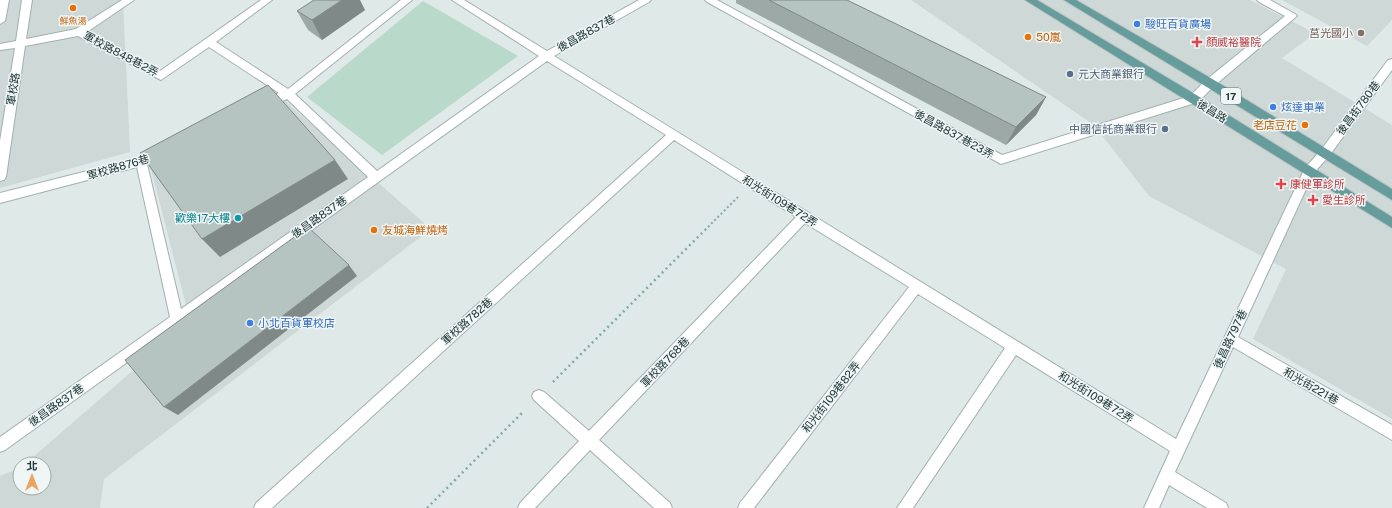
<svg xmlns="http://www.w3.org/2000/svg" width="1392" height="508" viewBox="0 0 1392 508" font-family="'Public Sans','Noto Sans TC',sans-serif">
<style>
.built{fill:#ced9d7}
.green{fill:#b9daca}
.lines{fill:none;stroke-linecap:round;stroke-linejoin:round}
.minor-casing{stroke:#a2b0af;stroke-width:2}
.major-casing{stroke:#bcc3c3;stroke-width:2}
.path-far1{stroke:#81aba8;stroke-width:2;stroke-dasharray:2 2.5;stroke-linecap:butt}
.path{stroke:#81aba8;stroke-width:2.5;stroke-dasharray:2 3.5;stroke-linecap:butt}
.minor{fill:#fff;fill-rule:evenodd}
.major{fill:#669c9c;fill-rule:evenodd}
.wall{fill:#9ca9a6}
.shaded-wall{fill:#7f8987}
.building{fill:#b5c4c1;stroke:#7f8987}
.food-dot{fill:#e8710a;stroke:#eff6f5;stroke-width:1.5}
.shop-dot{fill:#3f7fe0;stroke:#eff6f5;stroke-width:1.5}
.education-dot{fill:#8d6e63;stroke:#eff6f5;stroke-width:1.5}
.health-dot{fill:#e0444e;stroke:#eff6f5;stroke-width:1.5}
.service-dot{fill:#5c6f8a;stroke:#eff6f5;stroke-width:1.5}
.culture-dot{fill:#0f9aa8;stroke:#eff6f5;stroke-width:1.5}
.labels{text-anchor:middle;dominant-baseline:central;stroke-width:3;stroke-linejoin:round;paint-order:stroke}
.far-food-label{font-size:9px;fill:#c56008;stroke:#eff6f5}
.shield{fill:#eff6f5;stroke:#5f7171;stroke-width:1}
.shield-label{font-size:10px;font-weight:bold;fill:#213838}
.shop-label{font-size:11px;fill:#366cbe;stroke:#eff6f5;text-anchor:start}
.street-label{font-size:11px;fill:#213838;stroke:#eff6f5}
.education-label{font-size:11px;fill:#785e54;stroke:#eff6f5;text-anchor:end}
.food-label{font-size:11px;fill:#c56008;stroke:#eff6f5;text-anchor:start}
.health-label{font-size:11px;fill:#be3a42;stroke:#eff6f5;text-anchor:start}
.service-label{font-size:11px;fill:#4e5e75;stroke:#eff6f5;text-anchor:start}
.culture-label{font-size:11px;fill:#0d838f;stroke:#eff6f5;text-anchor:end}
</style>
<rect width="100%" height="100%" fill="#dfe9e7"/>
<!-- built -->
<g class="built">
<path d="M0 0H123L130 152 0 188Z"/>
<path d="M911 0H1250L1315 33 1282 58 1392 125V419L1253 339 1286 269 1149 196 1094 125Z"/>
<path d="M1282 0H1392V20L1367 46Z"/>
<path d="M284 100 431 229 104 479 100 508H0V476L20 468V488H44V464H25L190 321 150 165Z"/>
</g>
<!-- green -->
<path class="green" d="M423 1 518 56 382 155 307 97Z"/>
<g class="lines">
<defs>
<g id="minor">
<path d="M0 0H9L5 21 0 24Z"/>
<path d="M22 0H32L26 39 76 29 122 0H134L87 32 160 71 261 0H272L216 42 288 89 401 0H412L295 94 377 171 539 56 452 0H464L547 51 639 0H651L649 2 554 56 1176 439 1305 168 1321 150 1388 60 1392 59V70L1329 156 1313 174 1238 337 1392 425V440L1233 347 1175 472 1226 503 1228 508H1207L1169 485 1159 508H1144L1170 451 1016 355 913 508H897L1005 348 918 294 754 508H738L740 503 909 287 805 223 599 440 670 503 672 508H654L590 450 535 508H518L520 503 579 441 534 400 532 396 534 392 539 390 544 392 589 431 796 217 674 140 272 508H254L256 503 666 135 547 61 5 450 0 452V437L170 317 137 167 0 203V193L139 158 160 150 164 151 166 154 164 157 147 164 181 309 368 177 287 99 269 107H261L260 104 261 101 279 93 209 47 161 80 78 36 25 46 6 177 4 180 0 181V141L15 48 0 50V44L16 41Z"/>
<path d="M705 0H717L1002 155 1190 96 1206 80 1285 16 1259 2 1257 0H1270L1295 14 1297 16 1214 86 1198 102 1001 164 707 2Z"/>
</g>
<g id="major">
<path d="M1025 0H1037L1198 96 1392 217V228Z"/>
<path d="M1064 0H1076L1214 80 1392 189V200Z"/>
</g>
</defs>
<!-- minor casing -->
<use href="#minor" class="minor-casing"/>
<!-- major casing -->
<use href="#major" class="major-casing"/>
<!-- path-far1 -->
<path class="path-far1" d="M708 227 738 197"/>
<!-- path -->
<g class="path">
<path d="M553 382 709 226"/>
<path d="M427 508 524 411"/>
</g>
<!-- minor -->
<use href="#minor" class="minor"/>
<!-- major -->
<use href="#major" class="major"/>
</g>
<!-- wall -->
<g class="wall">
<path d="M736 0H847L1046 97 1036 115 1006 145 736 3Z"/>
<path d="M365 10 322 40 308 30 297 11Z"/>
</g>
<!-- shaded-wall -->
<g class="shaded-wall">
<path d="M342 0H360L365 10 322 40 312 20Z"/>
<path d="M1046 97 1036 115 1006 145 1016 127Z"/>
<path d="M335 160 348 179 220 257 202 239Z"/>
<path d="M349 265 357 276 178 415 164 407Z"/>
</g>
<!-- building -->
<g class="building">
<path d="M314 0H342L312 20 297 11Z"/>
<path d="M769 0H847L1046 97 1016 127Z"/>
<path d="M268 85 335 160 202 239 140 153Z"/>
<path d="M308 227 349 265 164 407 125 360Z"/>
</g>
<!-- markers -->
<g class="food-dot">
<circle cx="73" cy="8" r="4"/>
<circle cx="1028" cy="37" r="4"/>
<circle cx="1305" cy="125" r="4"/>
<circle cx="374" cy="230" r="4"/>
</g>
<g class="shop-dot">
<circle cx="1137" cy="24" r="4"/>
<circle cx="1273" cy="107" r="4"/>
<circle cx="250" cy="323" r="4"/>
</g>
<circle class="education-dot" cx="1361" cy="33" r="4"/>
<g class="health-dot">
<path d="M1195 36h4v4h4v4h-4v4h-4v-4h-4v-4h4z"/>
<path d="M1279 178h4v4h4v4h-4v4h-4v-4h-4v-4h4z"/>
<path d="M1311 194h4v4h4v4h-4v4h-4v-4h-4v-4h4z"/>
</g>
<g class="service-dot">
<circle cx="1070" cy="74" r="4"/>
<circle cx="1165" cy="129" r="4"/>
</g>
<circle class="culture-dot" cx="238" cy="218" r="4"/>
<g class="labels">
<!-- far-food labels -->
<g class="far-food-label">
<text x="73" y="20">鮮魚湯</text>
</g>
<!-- shield labels -->
<rect class="shield" x="1221" y="88" width="20" height="16" rx="3"/>
<g class="shield-label">
<text x="1231" y="96">17</text>
</g>
<!-- shop labels -->
<g class="shop-label">
<text x="1145" y="24">駿旺百貨廣場</text>
<text x="1281" y="107">炫達車業</text>
<text x="258" y="323">小北百貨軍校店</text>
</g>
<!-- street labels -->
<g class="street-label">
<text transform="translate(586 33) rotate(-29)">後昌路837巷</text>
<text transform="translate(121 54) rotate(28)">軍校路848巷2弄</text>
<text transform="translate(13 89) rotate(-81)">軍校路</text>
<text transform="translate(1358 108) rotate(-53)">後昌街780巷</text>
<text transform="translate(1212 111) rotate(32)">後昌路</text>
<text transform="translate(954 134) rotate(29)">後昌路837巷23弄</text>
<text transform="translate(118 167) rotate(-16)">軍校路876巷</text>
<text transform="translate(780 201) rotate(32)">和光街109巷72弄</text>
<text transform="translate(319 217) rotate(-35)">後昌路837巷</text>
<text transform="translate(467 321) rotate(-42)">軍校路782巷</text>
<text transform="translate(1230 339) rotate(-65)">後昌路797巷</text>
<text transform="translate(665 362) rotate(-46)">軍校路768巷</text>
<text transform="translate(1311 386) rotate(30)">和光街221巷</text>
<text transform="translate(831 397) rotate(-52)">和光街109巷82弄</text>
<text transform="translate(1096 397) rotate(32)">和光街109巷72弄</text>
<text transform="translate(56 405) rotate(-35)">後昌路837巷</text>
</g>
<!-- education labels -->
<g class="education-label">
<text x="1353" y="33">莒光國小</text>
</g>
<!-- food labels -->
<g class="food-label">
<text x="1036" y="37">50嵐</text>
<text x="1297" y="125" text-anchor="end">老店豆花</text>
<text x="382" y="230">友城海鮮燒烤</text>
</g>
<!-- health labels -->
<g class="health-label">
<text x="1206" y="42">顏威裕醫院</text>
<text x="1290" y="184">康健軍診所</text>
<text x="1322" y="200">愛生診所</text>
</g>
<!-- service labels -->
<g class="service-label">
<text x="1078" y="74">元大商業銀行</text>
<text x="1157" y="129" text-anchor="end">中國信託商業銀行</text>
</g>
<!-- culture labels -->
<g class="culture-label">
<text x="230" y="218">歡樂17大樓</text>
</g>
</g>
<!-- north arrow -->
<g transform="translate(32 476)"><circle r="19" fill="#eff6f5" stroke="#9daaa9"/>
<path d="M0-3L7 15L0 10L-7 15Z" fill="#e9a35d"/>
<text y="-6" font-size="11" font-weight="bold" text-anchor="middle" fill="#213838">北</text>
</g>
</svg>
